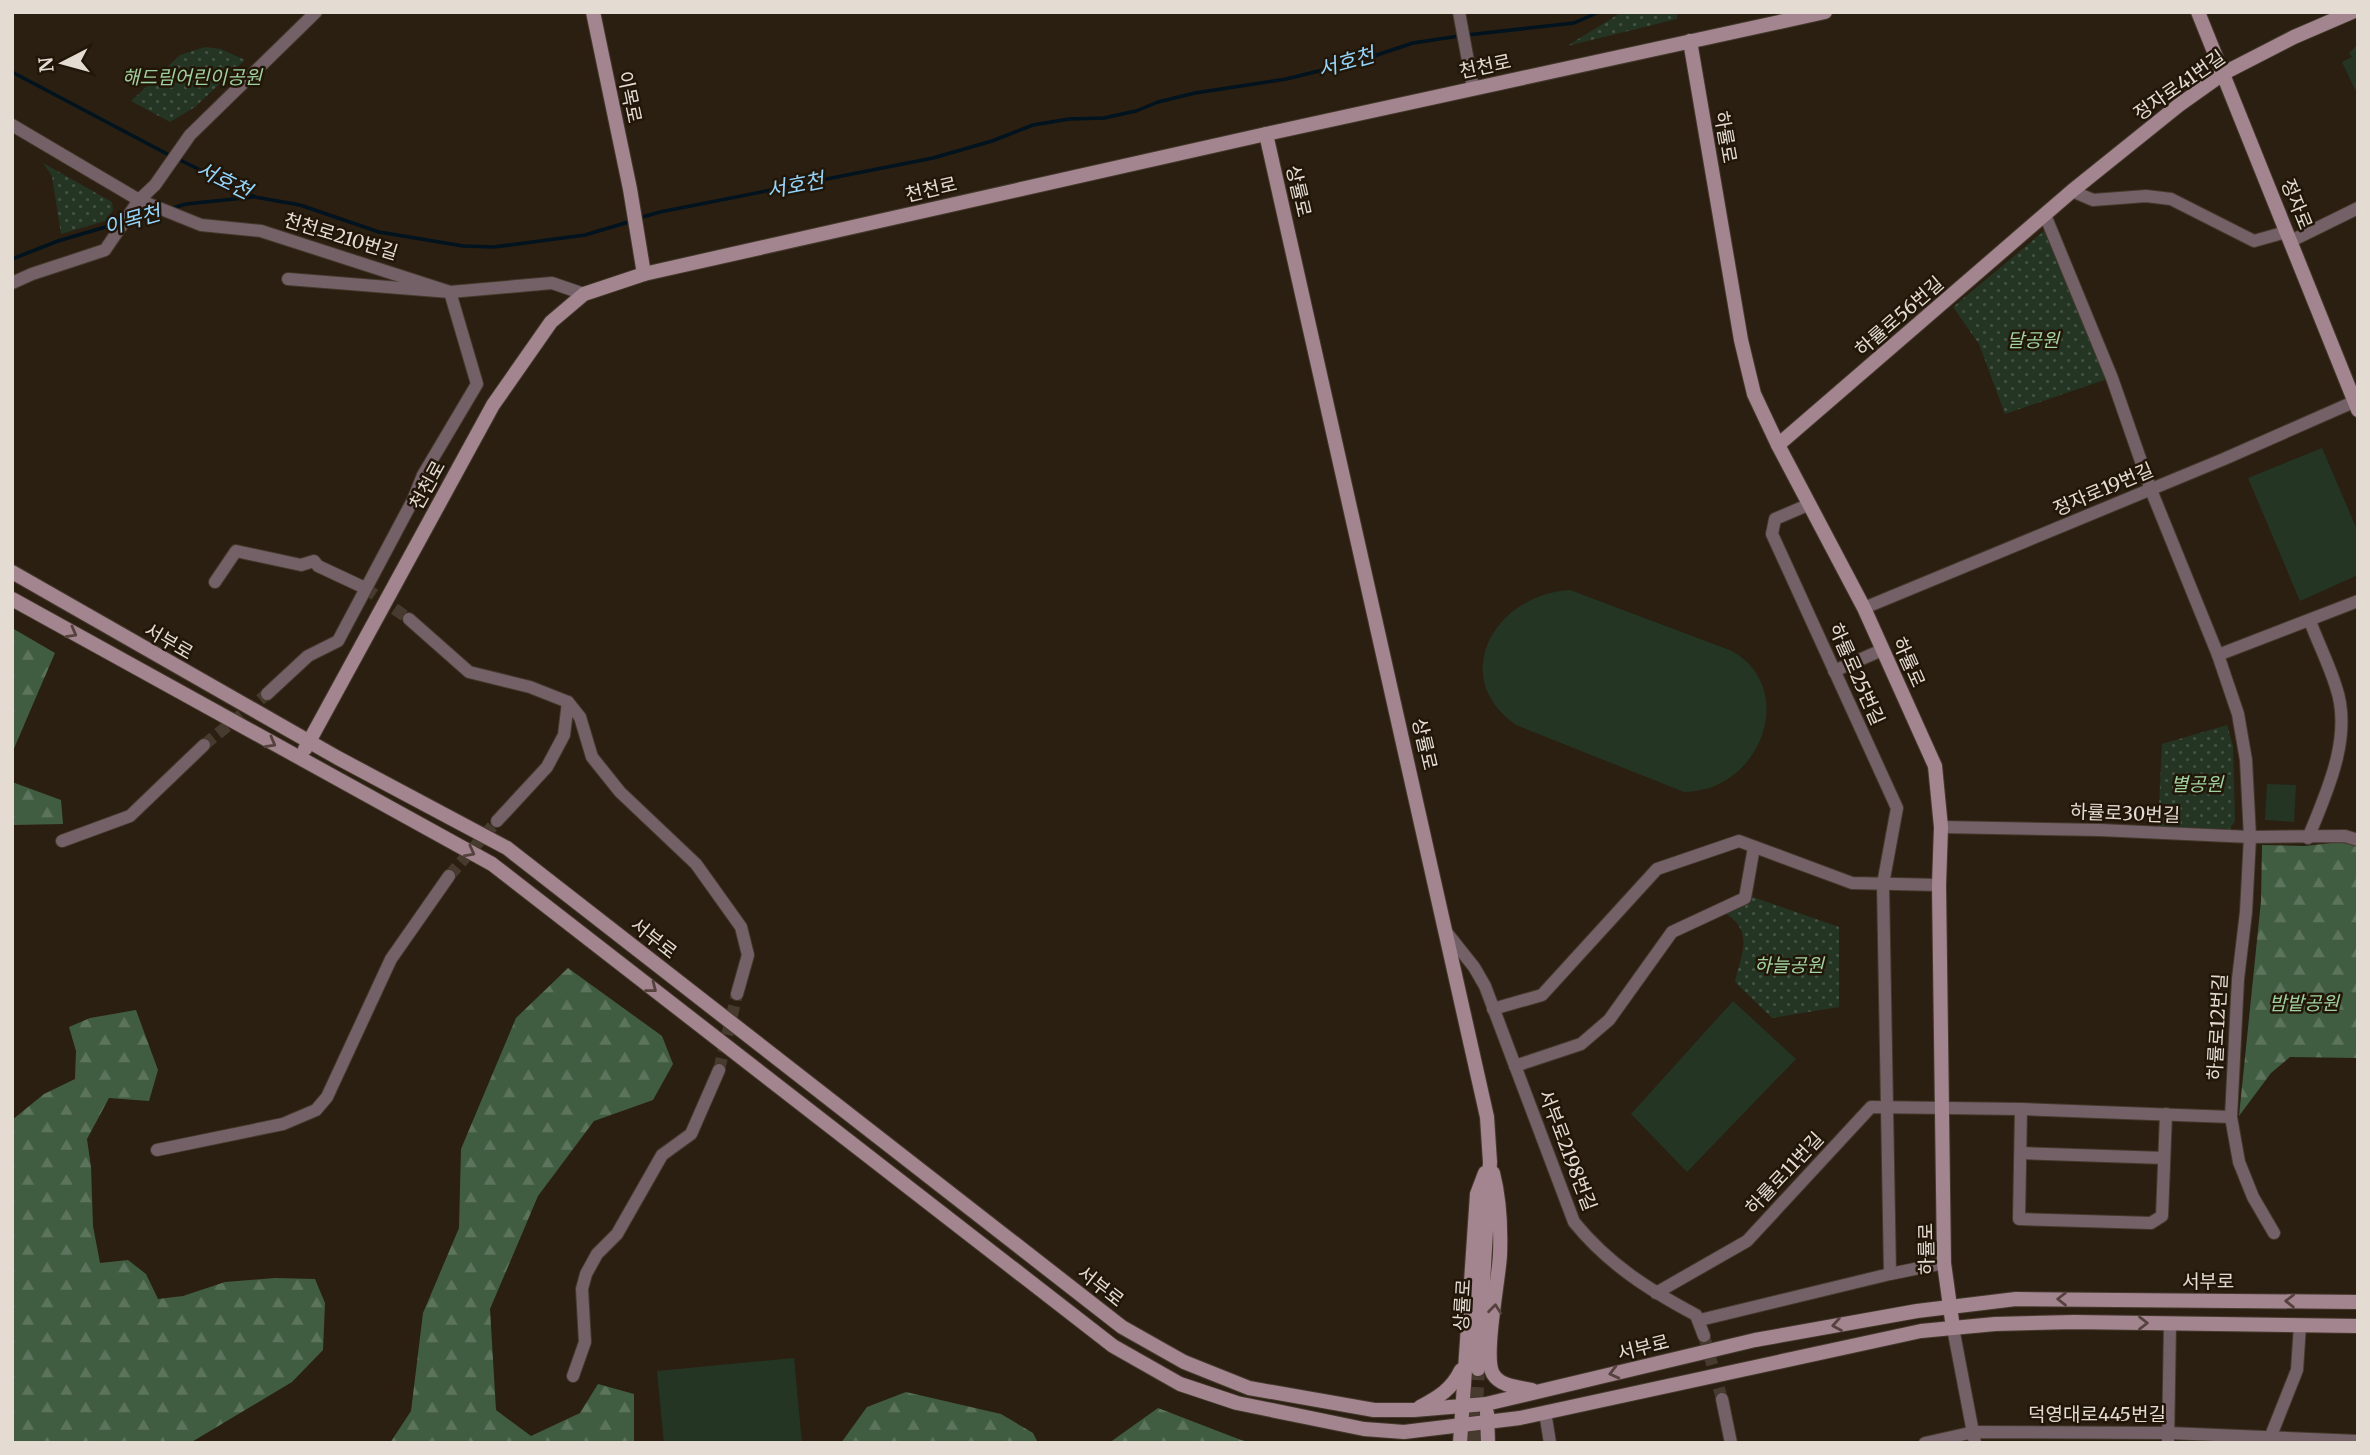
<svg xmlns="http://www.w3.org/2000/svg" width="2370" height="1455" viewBox="0 0 2370 1455" font-family="Merriweather,'Noto Sans KR',serif">
<style>
.grass{fill:url(#grass-dots)}
.forest{fill:url(#forest-firs)}
.pitch{fill:#243524}
.lines{fill:none;stroke-linecap:round;stroke-linejoin:round}
.stream{stroke:#01131e;stroke-width:3.5}
.street-tunnel{stroke:#463b2e;stroke-width:12;stroke-dasharray:12 6;stroke-linecap:butt}
.secondary-tunnel{stroke:#463b2e;stroke-width:14;stroke-dasharray:14 7;stroke-linecap:butt}
.street-casing{stroke:#44392c;stroke-width:14}
.secondary-casing{stroke:#44392c;stroke-width:16}
.street{stroke:#746167;stroke-width:12}
.secondary{stroke:#a3858f;stroke-width:14}
.oneway{stroke:#55423e}
.labels{text-anchor:middle;dominant-baseline:central;stroke-width:5;stroke-linejoin:round;paint-order:stroke}
.street-label{font-size:19px;fill:#e4dcd3;stroke:#211608}
.park-label{font-size:19px;font-style:italic;fill:#a0d2a0;stroke:#211608}
.water-label{font-size:21px;font-style:italic;fill:#92d6fd;stroke:#211608}
</style>
<defs>
<pattern id="grass-dots" width="8" height="8" patternUnits="userSpaceOnUse" patternTransform="scale(1.75)"><rect width="8" height="8" fill="#243524"/><path d="M2 2h.1M6 6h.1" fill="none" stroke="#445243" stroke-width="1.8" stroke-linecap="round"/></pattern>
<pattern id="forest-firs" width="22" height="20" patternUnits="userSpaceOnUse" patternTransform="scale(1.75)"><rect width="22" height="20" fill="#415d41"/><path d="M5 1l3.5 6h-7zM16 11l3.5 6h-7z" fill="#5c745c"/></pattern>
</defs>
<rect width="100%" height="100%" fill="#2a1f11"/>
<!-- grass -->
<g class="grass">
<path d="M1622 12H1677V19L1567 46Z"/>
<path d="M205 47 221 49 245 60 195 107 170 122 131 101 180 55Z"/>
<path d="M43 163 112 202 113 210 105 221 61 234 52 176Z"/>
<path d="M2044 231 2107 379 2005 414 1979 344 1953 307Z"/>
<path d="M2227 725 2233 746 2235 821 2230 829 2158 826 2162 744Z"/>
<path d="M1750 896 1839 927V1007L1772 1018 1735 982C1741 953 1755 932 1725 913Z"/>
</g>
<!-- forest -->
<g class="forest">
<path d="M12 628 55 653 12 753Z"/>
<path d="M12 782 61 800 63 824 12 825Z"/>
<path d="M2349 841 2358 845V1058L2290 1057 2271 1073 2239 1116 2261 901 2262 845 2305 846Z"/>
<path d="M568 968 662 1036 673 1064 653 1100 594 1121 538 1196 490 1309 496 1410 531 1436 580 1413 598 1384 634 1394V1443H390L411 1411 423 1313 459 1228 461 1149 516 1018Z"/>
<path d="M136 1010 158 1070 149 1101 109 1098 87 1139 91 1167 93 1226 100 1263 128 1260 146 1274 158 1299 183 1296 225 1282 275 1278 315 1279 325 1303 323 1350 292 1382 190 1443H12V1120L44 1094 75 1079 76 1051 69 1027 90 1018Z"/>
<path d="M906 1392 1001 1414 1033 1433 1038 1443H841L867 1407Z"/>
<path d="M1158 1408 1241 1440 1254 1443H1109Z"/>
</g>
<!-- pitch -->
<g class="pitch">
<path d="M2358 44V96L2342 62 2352 57 2349 53Z"/>
<path d="M2322 448 2358 532V575L2300 601 2248 478Z"/>
<path d="M1570 590 1732 651C1798 688 1762 791 1684 792L1516 725C1447 677 1495 594 1570 590Z"/>
<path d="M2267 784 2296 785 2294 822 2265 820Z"/>
<path d="M1733 1001 1796 1059 1687 1172 1631 1114Z"/>
<path d="M794 1358 802 1443H664L657 1371Z"/>
</g>
<g class="lines">
<!-- stream -->
<g class="stream">
<path d="M1467 35 1574 23 1599 12"/>
<path d="M12 72 171 156"/>
<path d="M178 159 255 197 300 205 379 232 463 246 494 247 585 235 632 221"/>
<path d="M170 209 186 204 253 197"/>
<path d="M639 218 660 212 933 158 992 141 1033 125 1069 119 1104 118 1136 111 1158 102 1195 93 1286 79 1356 62 1413 43 1459 36"/>
<path d="M130 220 160 212"/>
<path d="M12 259 58 241 119 223"/>
</g>
<!-- street-tunnel -->
<g class="street-tunnel">
<path d="M365 588 409 619"/>
<path d="M204 745 267 694"/>
<path d="M449 876 497 821"/>
<path d="M719 1070 737 994"/>
<path d="M1704 1336 1722 1399"/>
</g>
<!-- secondary-tunnel -->
<path class="secondary-tunnel" d="M1474 1443 1478 1369"/>
<defs>
<g id="street">
<path d="M1459 12 1473 88"/>
<path d="M12 125 139 200 201 225 261 231 450 292 552 283 584 294"/>
<path d="M2072 191 2093 200 2146 196 2171 199 2254 241 2286 232"/>
<path d="M2045 215 2112 378 2151 490 2218 655 2238 714 2246 760 2250 837 2246 912 2238 979 2231 1117 2239 1162 2253 1197 2274 1233"/>
<path d="M2291 241 2358 208"/>
<path d="M12 283 32 274 105 250 139 200 155 185 190 135 316 12"/>
<path d="M1810 504 1775 519 1772 534 1897 808 1883 884 1890 1274"/>
<path d="M215 582 236 551 301 565 314 561 318 566 365 588"/>
<path d="M1864 608 2224 459 2358 400"/>
<path d="M409 619 469 672 530 687 568 702 580 717 592 757 620 792 696 864 741 927 748 955 737 994"/>
<path d="M2218 655 2358 601"/>
<path d="M1834 671 1882 650"/>
<path d="M267 694 308 656 338 641 413 500 423 475 477 384 450 292 288 279"/>
<path d="M497 821 547 767 564 735 568 702"/>
<path d="M1941 827 2100 830 2250 837 2345 836 2358 840"/>
<path d="M2308 838C2327 792 2353 736 2336 687 2329 664 2318 643 2310 621"/>
<path d="M62 841 130 816 204 745"/>
<path d="M1447 933 1474 967 1485 986 1574 1222C1608 1264 1649 1290 1696 1315L1704 1336"/>
<path d="M1493 1009 1542 995 1657 869 1739 841 1852 883 1939 885"/>
<path d="M1515 1066 1581 1044 1609 1020 1672 932 1745 898 1754 847"/>
<path d="M2021 1109 2019 1219 2151 1223 2162 1216 2166 1114"/>
<path d="M157 1150 283 1124 316 1110 327 1097 391 959 449 876"/>
<path d="M2021 1153 2164 1158"/>
<path d="M1656 1293 1747 1241 1871 1107 2021 1109 2231 1117"/>
<path d="M1700 1320 1890 1274 1944 1263"/>
<path d="M1953 1328 1975 1443"/>
<path d="M573 1376 585 1342 582 1289 586 1274 597 1254 617 1234 662 1155 691 1134 719 1070"/>
<path d="M1722 1399 1731 1443"/>
<path d="M1545 1412 1550 1443"/>
<path d="M2270 1438 2297 1370 2300 1325"/>
<path d="M1925 1443 1974 1432 2169 1433 2358 1441"/>
<path d="M2168 1443 2170 1323"/>
</g>
<g id="secondary">
<path d="M593 12 630 189 644 274"/>
<path d="M2198 12 2358 410"/>
<path d="M1690 41 1741 340 1754 394 1778 445 1864 608 1935 766 1941 827 1939 885 1944 1263 1953 1328"/>
<path d="M1266 134 1487 1117 1490 1162 1478 1369"/>
<path d="M1778 445 2072 191 2179 105 2224 73 2294 37 2352 12"/>
<path d="M12 572 338 758 507 848 1122 1327 1184 1362 1249 1388 1374 1410H1414L1486 1404 1755 1340 1917 1311 2016 1299 2358 1302"/>
<path d="M12 599 492 864 1113 1346 1180 1384 1237 1403 1364 1429 1404 1432 1520 1418 1921 1331 1995 1324 2074 1322 2358 1326"/>
<path d="M305 749 493 405 551 322 584 294 644 274 1266 134 1825 12"/>
<path d="M1493 1173C1500 1200 1501 1227 1500 1255 1499 1278 1483 1357 1493 1374 1501 1387 1519 1387 1532 1390"/>
<path d="M1420 1407C1439 1397 1452 1389 1461 1370"/>
<path d="M1487 1413 1488 1443"/>
<path d="M1460 1443 1477 1194 1485 1173"/>
</g>
</defs>
<!-- street casing -->
<use href="#street" class="street-casing"/>
<!-- secondary casing -->
<use href="#secondary" class="secondary-casing"/>
<!-- street -->
<use href="#street" class="street"/>
<!-- secondary -->
<use href="#secondary" class="secondary"/>
</g>
<!-- one-way arrows -->
<defs><path id="oneway-chevron" d="M-2-3.5L2.5 0L-2 3.5" fill="none" stroke-width="1.6" stroke-linecap="round" stroke-linejoin="round" transform="scale(1.75)"/></defs>
<g class="oneway">
<use href="#oneway-chevron" transform="translate(72 633) rotate(29)"/>
<use href="#oneway-chevron" transform="translate(271 743) rotate(29)"/>
<use href="#oneway-chevron" transform="translate(470 852) rotate(28)"/>
<use href="#oneway-chevron" transform="translate(652 988) rotate(38)"/>
<use href="#oneway-chevron" transform="translate(2062 1299) rotate(-180)"/>
<use href="#oneway-chevron" transform="translate(2290 1301) rotate(-179)"/>
<use href="#oneway-chevron" transform="translate(1495 1309) rotate(-84)"/>
<use href="#oneway-chevron" transform="translate(2143 1323)"/>
<use href="#oneway-chevron" transform="translate(1837 1325) rotate(170)"/>
<use href="#oneway-chevron" transform="translate(1614 1373) rotate(166)"/>
</g>
<g class="labels">
<!-- street labels -->
<g class="street-label">
<text transform="translate(1485 66) rotate(-12)">천천로</text>
<text transform="translate(2179 85) rotate(-35)">정자로41번길</text>
<text transform="translate(630 97) rotate(78)">이목로</text>
<text transform="translate(1726 137) rotate(80)">하률로</text>
<text transform="translate(931 189) rotate(-13)">천천로</text>
<text transform="translate(1299 191) rotate(77)">상률로</text>
<text transform="translate(2297 204) rotate(68)">정자로</text>
<text transform="translate(341 236) rotate(17)">천천로210번길</text>
<text transform="translate(1899 316) rotate(-41)">하률로56번길</text>
<text transform="translate(427 485) rotate(-61)">천천로</text>
<text transform="translate(2103 489) rotate(-23)">정자로19번길</text>
<text transform="translate(169 641) rotate(30)">서부로</text>
<text transform="translate(1909 662) rotate(66)">하률로</text>
<text transform="translate(1857 674) rotate(66)">하률로25번길</text>
<text transform="translate(1425 744) rotate(77)">상률로</text>
<text transform="translate(2125 813) rotate(2)">하률로30번길</text>
<text transform="translate(654 938) rotate(38)">서부로</text>
<text transform="translate(2217 1027) rotate(-87)">하률로12번길</text>
<text transform="translate(1568 1150) rotate(69)">서부로2198번길</text>
<text transform="translate(1784 1173) rotate(-47)">하률로11번길</text>
<text transform="translate(1926 1249) rotate(-91)">하률로</text>
<text x="2208" y="1281">서부로</text>
<text transform="translate(1101 1286) rotate(38)">서부로</text>
<text transform="translate(1462 1305) rotate(-87)">상률로</text>
<text transform="translate(1643 1347) rotate(-14)">서부로</text>
<text x="2097" y="1414">덕영대로445번길</text>
</g>
<!-- park labels -->
<g class="park-label">
<text x="192" y="77">해드림어린이공원</text>
<text x="2033" y="340">달공원</text>
<text x="2197" y="784">별공원</text>
<text x="1789" y="965">하늘공원</text>
<text x="2304" y="1003">밤밭공원</text>
</g>
<!-- water labels -->
<g class="water-label">
<text transform="translate(1346 62) rotate(-16)">서호천</text>
<text transform="translate(224 180) rotate(26)">서호천</text>
<text transform="translate(795 185) rotate(-11)">서호천</text>
<text transform="translate(132 220) rotate(-16)">이목천</text>
</g>
</g>
<!-- border -->
<rect width="2370" height="1455" fill="none" stroke="#e4dcd3" stroke-width="28"/>
<!-- north arrow -->
<g transform="translate(63 63) rotate(264)" stroke="#211608" stroke-width="5" paint-order="stroke">
<path d="M0-5L12 26L0 18L-12 26Z" fill="#e4dcd3"/>
<text y="-10" font-size="19" font-weight="bold" text-anchor="middle" fill="#e4dcd3">N</text>
</g>
</svg>
